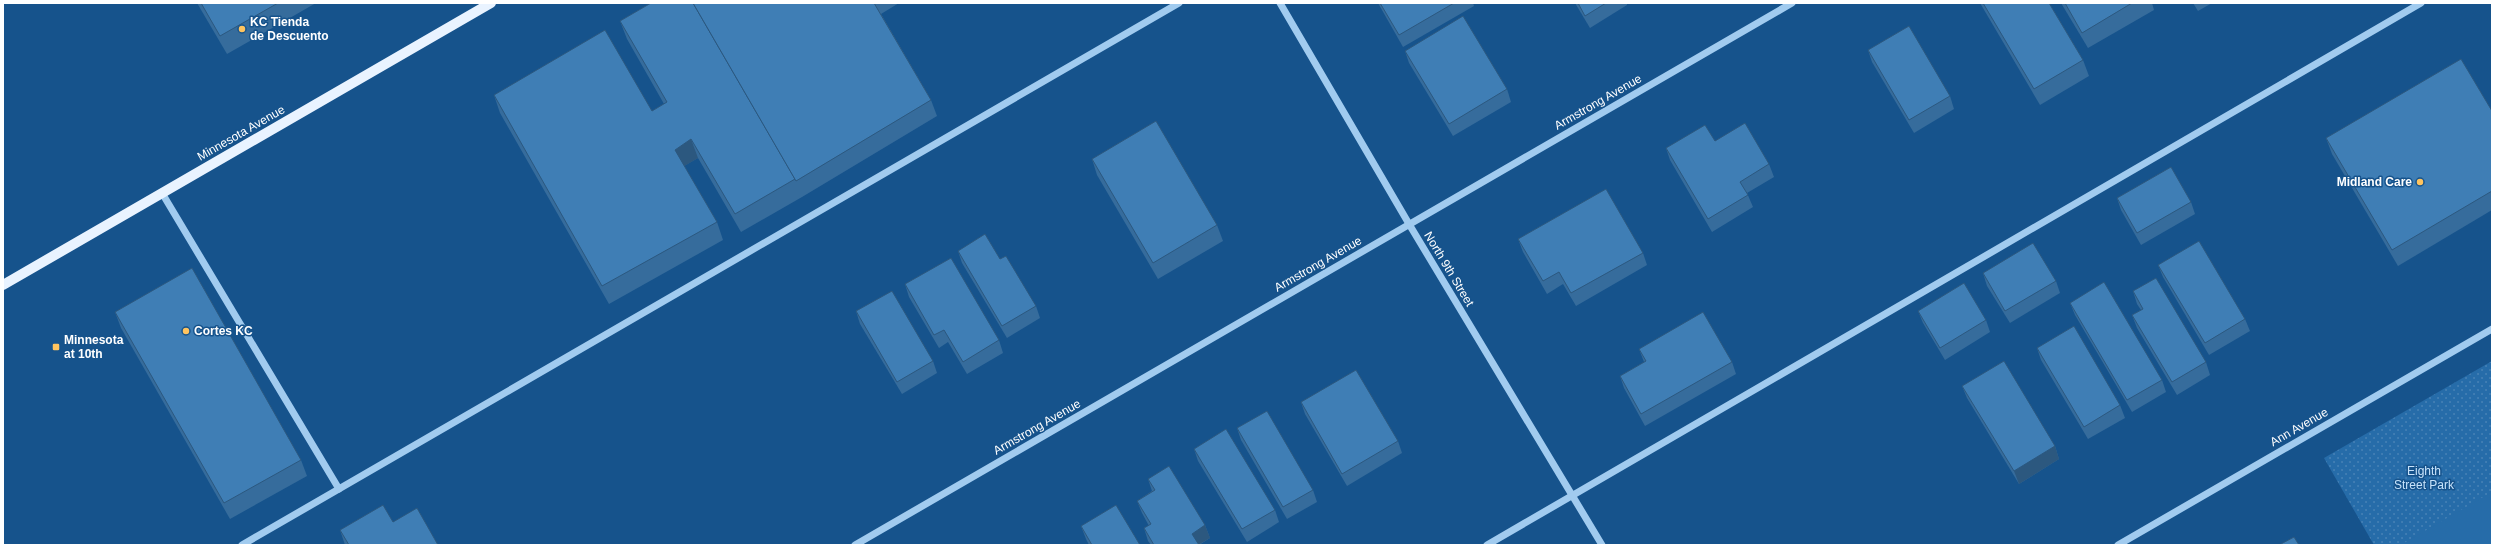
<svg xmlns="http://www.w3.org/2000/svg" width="2495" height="548" viewBox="0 0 2495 548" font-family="Helvetica,sans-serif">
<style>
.park{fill:url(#park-dots)}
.garden{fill:#266ca9}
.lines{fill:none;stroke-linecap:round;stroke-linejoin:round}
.minor{stroke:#a1cbef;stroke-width:7}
.major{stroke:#e9f3ff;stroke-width:10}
.wall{fill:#366c9c}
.shaded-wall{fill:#2c587f}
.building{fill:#3f7eb5;stroke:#2c587f}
.poi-dot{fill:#ffc45f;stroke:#16538c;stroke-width:1.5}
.labels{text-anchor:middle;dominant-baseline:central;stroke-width:3;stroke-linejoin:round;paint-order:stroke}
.poi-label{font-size:12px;font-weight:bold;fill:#fff;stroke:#16538c;text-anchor:start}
.street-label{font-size:12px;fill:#fff;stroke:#16538c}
.park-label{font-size:12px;fill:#c7e3fb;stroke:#16538c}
</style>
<defs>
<pattern id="park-dots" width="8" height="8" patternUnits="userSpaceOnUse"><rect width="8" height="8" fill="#266ca9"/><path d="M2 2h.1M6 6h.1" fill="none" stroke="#4782b6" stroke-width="1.8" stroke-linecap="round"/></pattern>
</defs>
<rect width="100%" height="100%" fill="#16538c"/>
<!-- park -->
<path class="park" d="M2492 361V545H2374L2324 458Z"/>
<!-- garden -->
<path class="garden" d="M2492 492V545H2406L2404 543Z"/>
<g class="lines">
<!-- minor -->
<g class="minor">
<path d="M1280 3 1409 224 1602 545"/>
<path d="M162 193 339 489"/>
<path d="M242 545 1179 3"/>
<path d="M855 545 1792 3"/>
<path d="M1487 545 2421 3"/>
<path d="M2118 545 2492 329"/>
</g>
<!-- major -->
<path class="major" d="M3 285 491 3"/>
</g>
<!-- wall -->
<g class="wall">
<path d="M197 3H316L227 54Z"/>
<path d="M651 3H899L881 14 931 100 937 116 802 197 741 232 698 158 684 166 717 222 723 240 609 304 500 113 494 95 652 111 664 104 627 39 620 21Z"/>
<path d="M1378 3H1473L1474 6 1403 47Z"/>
<path d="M1575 3H1627V5L1590 28Z"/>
<path d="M1980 3H2049L2083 60 2089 76 2040 105Z"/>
<path d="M2061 3H2152L2154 10 2088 48Z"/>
<path d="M2193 3H2212L2198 11Z"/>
<path d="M1868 50 1950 96 1954 109 1914 133 1872 62Z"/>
<path d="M1405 51 1507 89 1511 102 1453 136 1409 63Z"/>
<path d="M2492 111V210L2398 266 2332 154 2326 138Z"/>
<path d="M1715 141 1769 164 1774 177 1747 193 1753 207 1712 232 1670 160 1666 148Z"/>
<path d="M1092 159 1217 225 1223 241 1158 279 1097 175Z"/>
<path d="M2117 198 2191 202 2195 214 2141 245 2121 210Z"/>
<path d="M1518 239 1643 253 1647 265 1576 306 1563 284 1547 294 1523 252Z"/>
<path d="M958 251 1000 259 1036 306 1040 318 1007 338 962 263Z"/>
<path d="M2158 265 2245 319 2250 331 2209 355 2163 277Z"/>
<path d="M1983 273 2056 281 2060 293 2010 323 1987 286Z"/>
<path d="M905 284 999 340 1003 353 967 374 948 342 939 348 909 297Z"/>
<path d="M2133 291 2206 362 2210 375 2177 395 2137 328 2132 315 2141 310 2137 304Z"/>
<path d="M2070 303 2162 380 2166 392 2132 412 2075 315Z"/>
<path d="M856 311 933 361 937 373 902 394 860 324Z"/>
<path d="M1918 311 1986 320 1990 332 1945 360 1923 323Z"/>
<path d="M115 312 301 460 307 476 230 519 121 328Z"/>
<path d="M2037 348 2120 405 2125 418 2088 439 2041 360Z"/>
<path d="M1639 349 1732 362 1736 374 1645 426 1624 388 1620 376 1644 362Z"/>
<path d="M1962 386 2055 446 2059 459 2019 484 1967 398Z"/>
<path d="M1301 402 1398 441 1402 453 1347 486 1305 414Z"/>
<path d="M1237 428 1313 490 1317 502 1287 519 1241 440Z"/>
<path d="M1194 449 1275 510 1279 522 1247 542 1198 461Z"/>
<path d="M1148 479 1205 525 1210 538 1199 545H1151L1148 541 1144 528 1149 526 1142 513 1137 501 1152 491Z"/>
<path d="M393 522 438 545H345L340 530Z"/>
<path d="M1081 526 1140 545H1089L1086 539Z"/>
</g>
<!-- shaded-wall -->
<g class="shaded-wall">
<path d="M691 139 698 158 681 168 675 150Z"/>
<path d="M2055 446 2059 459 2019 484 2014 471Z"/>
<path d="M1205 525 1210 538 1198 545 1192 534Z"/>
</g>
<!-- building -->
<g class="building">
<path d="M201 3H278L220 36Z"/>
<path d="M651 3H693L795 179 735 214 691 139 675 150 717 222 602 286 494 95 605 30 652 111 667 102 620 21Z"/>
<path d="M693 3H874L931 100 796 181Z"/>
<path d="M1380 3H1454L1399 35Z"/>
<path d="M1578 3H1606L1585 16Z"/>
<path d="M1983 3H2049L2083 60 2034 89Z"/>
<path d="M2065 3H2132L2082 33Z"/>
<path d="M1463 16 1507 89 1449 124 1405 51Z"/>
<path d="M1909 26 1950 96 1909 120 1868 50Z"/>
<path d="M2461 59 2492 111V191L2392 250 2326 138Z"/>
<path d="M1156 121 1217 225 1153 263 1092 159Z"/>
<path d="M1745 123 1769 164 1740 182 1748 195 1708 219 1666 148 1705 125 1715 141Z"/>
<path d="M2171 167 2191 202 2137 233 2117 198Z"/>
<path d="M1606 189 1643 253 1571 293 1559 272 1543 281 1518 239Z"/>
<path d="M985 234 1000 259 1006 256 1036 306 1002 326 958 251Z"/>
<path d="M2199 241 2245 319 2205 343 2158 265Z"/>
<path d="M2033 243 2056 281 2005 311 1983 273Z"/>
<path d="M951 258 999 340 963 362 944 330 934 335 905 284Z"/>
<path d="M192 268 301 460 224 503 115 312Z"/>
<path d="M2156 278 2206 362 2172 382 2132 315 2143 309 2133 291Z"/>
<path d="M2104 282 2162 380 2127 400 2070 303Z"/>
<path d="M1964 283 1986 320 1940 348 1918 311Z"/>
<path d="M892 291 933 361 897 382 856 311Z"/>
<path d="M1703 312 1732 362 1641 414 1620 376 1646 361 1639 349Z"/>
<path d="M2074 326 2120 405 2084 427 2037 348Z"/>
<path d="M2004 361 2055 446 2014 471 1962 386Z"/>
<path d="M1356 370 1398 441 1342 474 1301 402Z"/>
<path d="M1267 411 1313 490 1283 507 1237 428Z"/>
<path d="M1226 429 1275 510 1242 529 1194 449Z"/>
<path d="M1169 466 1205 525 1192 534 1199 545H1154L1144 528 1151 524 1137 501 1155 490 1148 479Z"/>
<path d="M383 505 393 522 417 508 438 545H349L340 530Z"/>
<path d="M1116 505 1140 545H1092L1081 526Z"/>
<path d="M2294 537 2299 545H2279Z"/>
</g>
<!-- markers -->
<g class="poi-dot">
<circle cx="242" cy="29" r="4"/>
<circle cx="2420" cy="182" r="4"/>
<circle cx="186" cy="331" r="4"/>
<rect x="52" y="343" width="8" height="8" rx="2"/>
</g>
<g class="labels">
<!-- poi labels -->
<g class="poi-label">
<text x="250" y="22">KC Tienda<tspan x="250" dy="14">de Descuento</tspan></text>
<text x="2412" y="182" text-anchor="end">Midland Care</text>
<text x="194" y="331">Cortes KC</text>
<text x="64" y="340">Minnesota<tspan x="64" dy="14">at 10th</tspan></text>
</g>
<!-- street labels -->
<g class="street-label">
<text transform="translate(1598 102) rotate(-30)">Armstrong Avenue</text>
<text transform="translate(241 133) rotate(-30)">Minnesota Avenue</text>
<text transform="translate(1318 264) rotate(-30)">Armstrong Avenue</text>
<text transform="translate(1449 269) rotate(59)">North 9th Street</text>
<text transform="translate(1037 427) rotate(-30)">Armstrong Avenue</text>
<text transform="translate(2299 427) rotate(-30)">Ann Avenue</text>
</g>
<!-- park labels -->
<g class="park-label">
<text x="2424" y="471">Eighth<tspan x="2424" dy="14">Street Park</tspan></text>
</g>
</g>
<!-- border -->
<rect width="2495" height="548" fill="none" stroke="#ffffff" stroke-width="8"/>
</svg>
